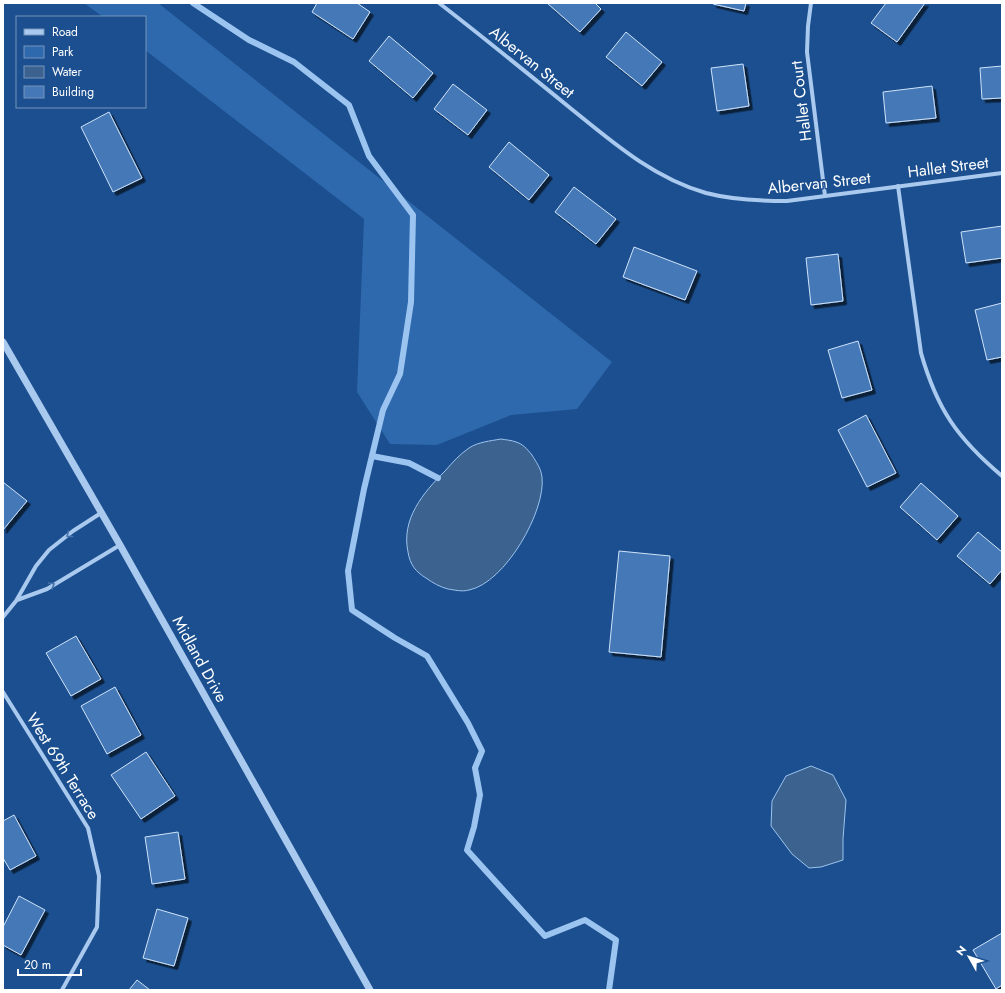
<svg xmlns="http://www.w3.org/2000/svg" width="1005" height="993" viewBox="0 0 1005 993" font-family="Jost,sans-serif">
<style>
.green{fill:#2e69ad}
.water{fill:#3c6290;stroke:#9cc4f0}
.lines{fill:none;stroke-linecap:round;stroke-linejoin:round}
.stream{stroke:#9cc4f0;stroke-width:6}
.building{fill:#4478b7;stroke:#cfe3fa;filter:url(#shadow)}
.minor{stroke:#a9c9ee;stroke-width:4}
.tertiary{stroke:#a9c9ee;stroke-width:7}
.oneway{stroke:#4674ac}
.labels{text-anchor:middle;dominant-baseline:central;stroke-width:3;stroke-linejoin:round;paint-order:stroke}
.street-label{font-size:16px;fill:#fff;stroke:#1b4f8f}
</style>
<defs>
<filter id="shadow"><feDropShadow dx="3.5" dy="3.5" stdDeviation="0" flood-color="#0009"/></filter>
</defs>
<rect width="100%" height="100%" fill="#1b4f8f"/>
<!-- green -->
<path class="green" d="M84 3H158L612 362 577 409 511 415 437 445 390 444 357 392 364 219 145 50V17H103Z"/>
<!-- water -->
<g class="water">
<path d="M501 439C506 440 511 440 516 442 523 444 527 449 532 455 536 462 541 468 542 477 546 511 505 583 469 590 462 592 455 590 448 589 440 587 433 583 426 578 416 572 410 565 408 552 401 519 423 493 445 471 452 463 460 454 469 448 478 442 490 441 501 439Z"/>
<path d="M811 766 833 775 846 800 843 839V860L821 867 809 868 792 854 771 826 772 801 786 776Z"/>
</g>
<g class="lines">
<!-- stream -->
<g class="stream">
<path d="M193 3 249 40 294 62 349 105 369 156 413 215 411 302 400 374 383 410 364 489 348 571 352 610 395 638 427 656 468 723 482 751 475 768 480 795 474 827 467 850 545 936 585 920 616 940 609 990"/>
<path d="M372 456 409 463 438 478"/>
</g>
</g>
<!-- building -->
<g class="building">
<path d="M317 3H357L370 12 353 39 312 12Z"/>
<path d="M547 3H595L601 9 580 32Z"/>
<path d="M713 3H746L744 11 713 4Z"/>
<path d="M886 3H925L897 42 871 23Z"/>
<path d="M626 32 662 62 642 86 606 57Z"/>
<path d="M389 36 433 73 413 98 369 61Z"/>
<path d="M743 64 749 106 717 111 711 68Z"/>
<path d="M1002 66V98L982 99 980 68Z"/>
<path d="M453 84 487 110 468 135 434 109Z"/>
<path d="M932 86 936 118 886 123 883 92Z"/>
<path d="M109 112 142 178 113 192 81 127Z"/>
<path d="M509 142 549 175 529 200 489 167Z"/>
<path d="M574 187 616 219 596 244 555 212Z"/>
<path d="M1002 226V258L966 263 961 232Z"/>
<path d="M634 247 697 271 685 300 623 277Z"/>
<path d="M838 254 843 301 811 305 806 258Z"/>
<path d="M1002 303V357L987 360 975 310Z"/>
<path d="M858 341 872 390 842 398 828 350Z"/>
<path d="M866 415 896 473 867 487 838 430Z"/>
<path d="M3 482 27 501 3 530Z"/>
<path d="M921 483 958 516 937 540 900 507Z"/>
<path d="M978 532 1002 552V570L990 584 957 556Z"/>
<path d="M619 551 670 556 661 657 609 652Z"/>
<path d="M76 636 101 679 71 696 46 653Z"/>
<path d="M115 687 141 735 107 754 81 706Z"/>
<path d="M146 752 175 796 141 819 111 775Z"/>
<path d="M14 815 36 856 10 870 3 858V821Z"/>
<path d="M178 832 185 879 152 884 145 837Z"/>
<path d="M19 896 45 910 21 955 3 945V927Z"/>
<path d="M157 909 188 918 174 966 143 958Z"/>
<path d="M1002 933V985L996 989 973 950Z"/>
<path d="M137 980 150 990H129Z"/>
</g>
<g class="lines">
<!-- minor -->
<g class="minor">
<path d="M439 3C483 37 526 72 569 107 611 141 653 178 706 193 733 200 760 201 787 201L1002 173"/>
<path d="M811 3 808 26 807 52 825 196"/>
<path d="M898 186 921 353C937 409 957 438 1002 476"/>
<path d="M17 600 47 589 120 545"/>
<path d="M3 617 16 601 36 566 49 550 73 531 101 513"/>
<path d="M3 692 88 828 99 876 97 927 62 990"/>
</g>
<!-- tertiary -->
<path class="tertiary" d="M3 342 120 545 370 990"/>
</g>
<!-- one-way arrows -->
<defs><path id="oneway-chevron" d="M-2-3.5L2.5 0L-2 3.5" fill="none" stroke-width="1.6" stroke-linecap="round" stroke-linejoin="round"/></defs>
<g class="oneway">
<use href="#oneway-chevron" transform="translate(69 535) rotate(142)"/>
<use href="#oneway-chevron" transform="translate(52 585) rotate(-30)"/>
</g>
<g class="labels">
<!-- street labels -->
<g class="street-label">
<text transform="translate(532 62) rotate(39)">Albervan Street</text>
<text transform="translate(801 101) rotate(-97)">Hallet Court</text>
<text transform="translate(948 167) rotate(-7)">Hallet Street</text>
<text transform="translate(819 183) rotate(-6)">Albervan Street</text>
<text transform="translate(200 659) rotate(61)">Midland Drive</text>
<text transform="translate(63 766) rotate(58)">West 69th Terrace</text>
</g>
</g>
<!-- border -->
<rect width="1005" height="993" fill="none" stroke="#ffffff" stroke-width="8"/>
<!-- legend -->
<rect x="16" y="16" width="130" height="92" fill="#1b4f8f" stroke="#7695bc"/>
<rect x="24" y="29" width="20" height="6" fill="#a9c9ee" stroke="#7695bc"/>
<text x="52" y="36" font-size="12" fill="#ffffff">Road</text>
<rect x="24" y="46" width="20" height="12" fill="#2e69ad" stroke="#7695bc"/>
<text x="52" y="56" font-size="12" fill="#ffffff">Park</text>
<rect x="24" y="66" width="20" height="12" fill="#3c6290" stroke="#7695bc"/>
<text x="52" y="76" font-size="12" fill="#ffffff">Water</text>
<rect x="24" y="86" width="20" height="12" fill="#4478b7" stroke="#7695bc"/>
<text x="52" y="96" font-size="12" fill="#ffffff">Building</text>
<!-- north arrow -->
<g transform="translate(969 957) rotate(309)" stroke="#1b4f8f" stroke-width="3" paint-order="stroke">
<path d="M0-3L7 15L0 10L-7 15Z" fill="#ffffff"/>
<text y="-6" font-size="11" font-weight="bold" text-anchor="middle" fill="#ffffff">N</text>
</g>
<!-- scale -->
<path d="M18 969v6h63v-6" fill="none" stroke="#ffffff" stroke-width="2"/>
<text x="24" y="969" font-size="12" fill="#ffffff" stroke="#1b4f8f" stroke-width="3" paint-order="stroke">20 m</text>
</svg>
